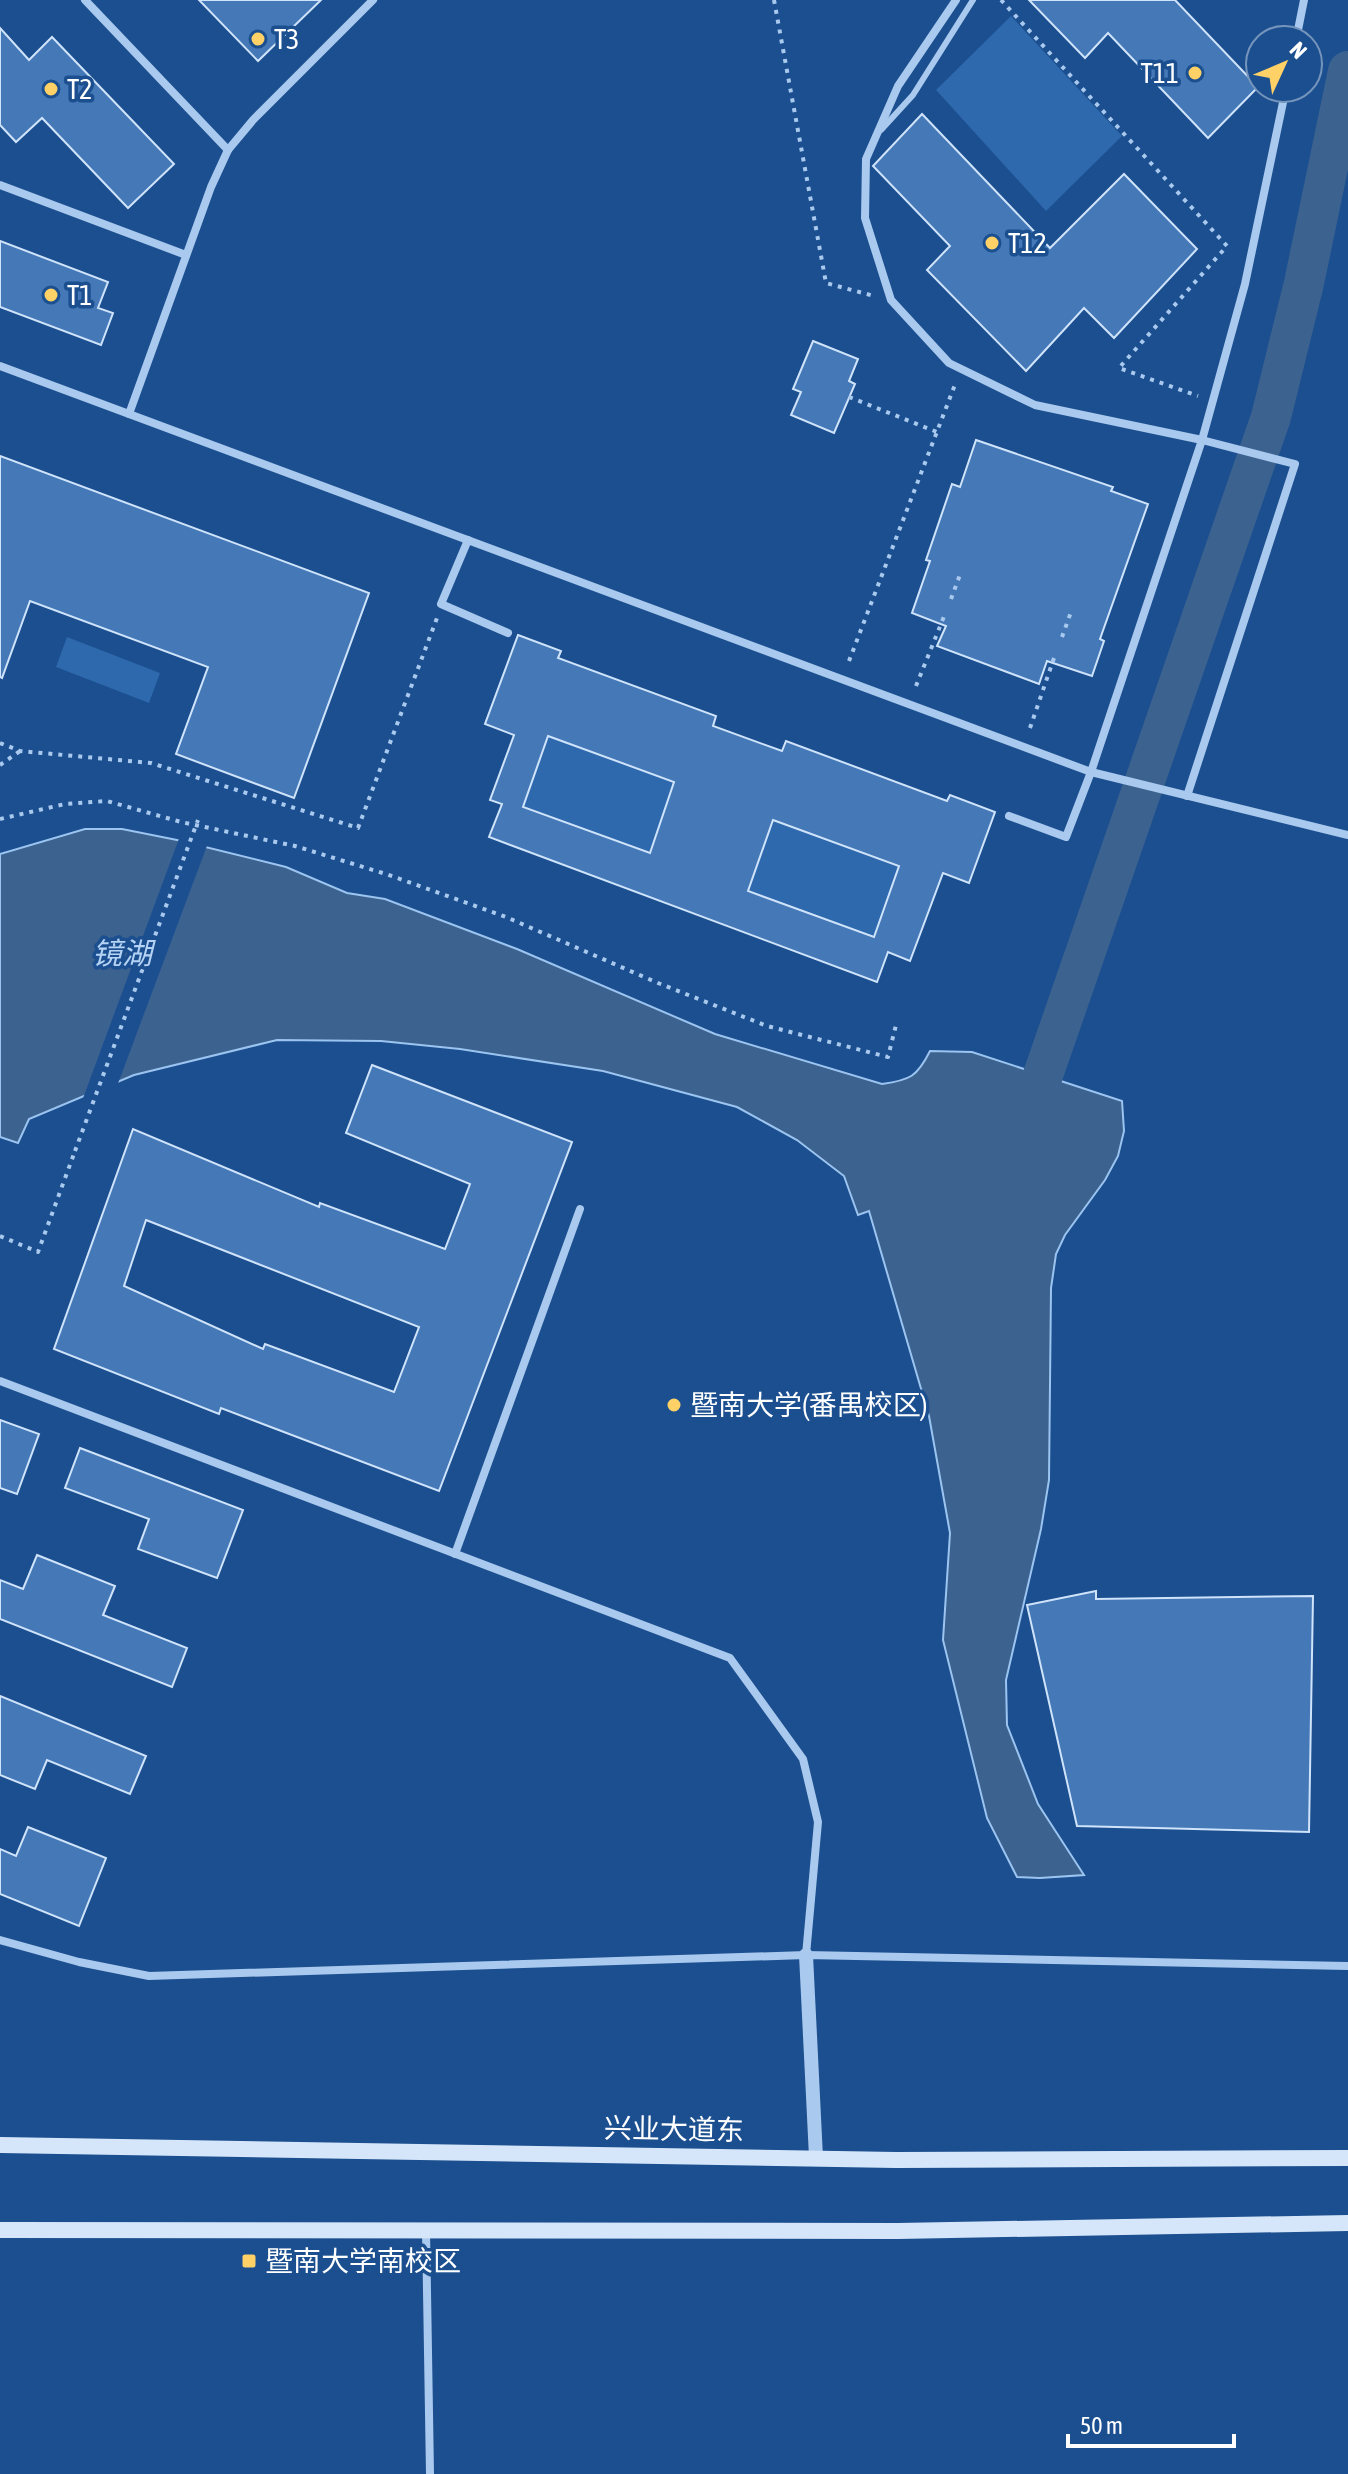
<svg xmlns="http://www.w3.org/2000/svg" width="1348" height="2474" viewBox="0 0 1348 2474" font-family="'Asap Condensed','Noto Sans SC',sans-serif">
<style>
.green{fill:#2e69ad}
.water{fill:#3c6290;stroke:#9cc4f0;stroke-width:2}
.pier{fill:#1b4f8f}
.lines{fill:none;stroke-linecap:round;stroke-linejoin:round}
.river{stroke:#3c6290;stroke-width:40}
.building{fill:#4478b7;stroke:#cfe3fa;stroke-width:2;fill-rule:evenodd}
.path{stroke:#a9c9ee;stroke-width:4;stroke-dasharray:4 6;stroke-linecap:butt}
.service{stroke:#a9c9ee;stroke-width:6}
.minor{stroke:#a9c9ee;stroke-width:8}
.tertiary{stroke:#a9c9ee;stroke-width:14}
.secondary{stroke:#d6e6fa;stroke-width:16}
.path-bridge{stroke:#a9c9ee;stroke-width:4;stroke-dasharray:4 6;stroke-linecap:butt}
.poi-dot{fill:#ffd166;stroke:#1b4f8f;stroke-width:3}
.labels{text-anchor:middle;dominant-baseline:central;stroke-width:7;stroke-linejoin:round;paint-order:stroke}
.poi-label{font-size:28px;fill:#fff;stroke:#1b4f8f;text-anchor:start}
.street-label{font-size:28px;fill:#fff;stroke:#1b4f8f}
.water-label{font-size:30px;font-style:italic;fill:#b5d3f5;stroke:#1b4f8f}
</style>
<rect width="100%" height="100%" fill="#1b4f8f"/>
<!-- green -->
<g class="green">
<path d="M1011 16 1122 136 1046 211 936 90Z"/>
<path d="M67 637 160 673 149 703 56 667Z"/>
<path d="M548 736 674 782 650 853 523 807Z"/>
<path d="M773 820 899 866 874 937 748 891Z"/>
</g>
<!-- water -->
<path class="water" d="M85 829H122L177 840 286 867 347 893 385 899 517 949 715 1034 882 1084C910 1080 917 1077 930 1051L972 1052 1122 1101 1124 1131 1118 1156 1105 1180 1065 1235 1056 1254 1051 1288 1049 1480 1041 1529 1006 1680 1007 1725 1038 1804 1084 1875 1040 1878 1017 1877 987 1818 943 1640 950 1533 929 1416 869 1211 858 1215 844 1176 797 1140 737 1107 603 1071 460 1049 381 1041 277 1040 134 1075 29 1119 18 1143 0 1137V854Z"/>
<!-- pier -->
<path class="pier" d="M180 836 208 843 117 1086 82 1101Z"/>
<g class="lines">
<!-- river -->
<path class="river" d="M1043 1075 1271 417 1304 283 1348 71"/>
</g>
<!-- building -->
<g class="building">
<path d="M199 0H321L258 61Z"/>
<path d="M1029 0H1175L1258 87 1208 138 1108 33 1085 58Z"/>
<path d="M0 28 29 60 52 37 174 164 128 208 42 118 16 142 0 125Z"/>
<path d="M922 114 1050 248 1124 174 1197 249 1114 338 1084 308 1026 371 927 270 950 246 873 166Z"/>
<path d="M0 241 108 282 98 308 113 313 101 345 0 307Z"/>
<path d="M813 341 858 359 849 381 855 384 834 433 791 415 801 392 793 389Z"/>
<path d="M976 440 1113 487 1111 491 1148 504 1100 639 1104 641 1092 676 1047 661 1039 684 937 646 946 626 912 613 930 561 926 560 952 484 960 487Z"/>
<path d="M0 456 369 593 294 798 176 754 208 667 30 601 2 678 0 677Z"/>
<path d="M518 635 561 651 558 658 716 716 713 726 782 751 786 741 947 801 950 795 995 812 969 883 943 873 910 961 888 952 877 982 489 837 502 804 490 800 514 735 485 724ZM548 736 674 782 650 853 523 807ZM773 820 899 866 874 937 748 891Z"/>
<path d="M372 1065 572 1142 439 1491 221 1408 219 1414 54 1349 133 1129 319 1207 320 1203 445 1249 470 1184 346 1133ZM146 1220 419 1327 394 1392 265 1344 263 1349 124 1286Z"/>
<path d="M0 1420 39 1434 17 1494 0 1488Z"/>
<path d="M80 1448 243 1510 217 1578 138 1549 149 1519 65 1488Z"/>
<path d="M37 1555 115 1586 103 1615 187 1648 172 1687 0 1619V1580L23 1589Z"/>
<path d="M1096 1591V1599L1313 1596 1309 1832 1077 1826 1027 1605Z"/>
<path d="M0 1696 146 1756 130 1794 47 1760 35 1789 0 1775Z"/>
<path d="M28 1827 106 1858 79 1926 0 1894V1849L16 1856Z"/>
</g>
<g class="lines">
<!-- path -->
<g class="path">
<path d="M774 0 826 283 874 296"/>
<path d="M1001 0 1227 246 1119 368 1198 396"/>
<path d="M849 397 937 432"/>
<path d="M951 599 961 572"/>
<path d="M1062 637 1071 612"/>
<path d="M849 661 956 382"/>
<path d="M916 686 945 614"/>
<path d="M1030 728 1055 655"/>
<path d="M0 743 20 751 151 763 358 828 437 618"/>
<path d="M0 765 20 751"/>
<path d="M0 819 65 804 107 801 181 822 295 846 386 874 506 917 658 983 767 1026 888 1057 896 1025"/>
<path d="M0 1236 38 1252 75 1151"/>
</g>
<!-- service -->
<path class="service" d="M881 130 913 95 973 0"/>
<!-- minor -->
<g class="minor">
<path d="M85 0 228 150"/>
<path d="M956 0 898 86 866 159 865 218 891 300 949 363 1035 405 1202 440 1295 464 1187 796"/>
<path d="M1296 40 1304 0"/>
<path d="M0 185 186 255"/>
<path d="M0 366 1091 772 1348 835"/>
<path d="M129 414 211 187 228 150 253 120 373 0"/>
<path d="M468 540 441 604 508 633"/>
<path d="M1009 816 1066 837 1091 772 1202 440 1245 284 1286 88"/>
<path d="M0 1381 730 1658 803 1759 818 1822 806 1955"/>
<path d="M455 1554 580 1209"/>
<path d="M0 1940 79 1962 149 1976 806 1955 1348 1966"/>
<path d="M426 2230 430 2474"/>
</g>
<!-- tertiary -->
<path class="tertiary" d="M806 1955 816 2157"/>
<!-- secondary -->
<g class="secondary">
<path d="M0 2145 896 2160 1348 2158"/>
<path d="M0 2230 898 2231 1348 2223"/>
</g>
<!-- path-bridge -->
<path class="path-bridge" d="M75 1151 198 820"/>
</g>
<!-- markers -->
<g class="poi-dot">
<circle cx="258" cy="39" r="8"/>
<circle cx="1195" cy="73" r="8"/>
<circle cx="51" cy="89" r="8"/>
<circle cx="992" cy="243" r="8"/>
<circle cx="51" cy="295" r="8"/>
<circle cx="674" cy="1405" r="8"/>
<rect x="241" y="2253" width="16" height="16" rx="4"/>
</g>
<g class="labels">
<!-- poi labels -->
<g class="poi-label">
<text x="274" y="39">T3</text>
<text x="1179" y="73" text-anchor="end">T11</text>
<text x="67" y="89">T2</text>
<text x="1008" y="243">T12</text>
<text x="67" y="295">T1</text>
<text x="690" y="1405">暨南大学(番禺校区)</text>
<text x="265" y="2261">暨南大学南校区</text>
</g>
<!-- street labels -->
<g class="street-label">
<text transform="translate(674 2129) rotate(1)">兴业大道东</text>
</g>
<!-- water labels -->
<g class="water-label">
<text x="122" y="953">镜湖</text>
</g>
</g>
<!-- north arrow -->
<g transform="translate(1284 64) rotate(46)"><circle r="38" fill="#1b4f8f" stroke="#7695bc" stroke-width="2"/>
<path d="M0-6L14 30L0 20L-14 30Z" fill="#ffd166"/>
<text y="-12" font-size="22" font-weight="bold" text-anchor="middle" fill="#ffffff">N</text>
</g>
<!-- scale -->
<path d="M1068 2434v12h166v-12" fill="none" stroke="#ffffff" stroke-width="4"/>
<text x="1080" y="2434" font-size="24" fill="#ffffff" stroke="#1b4f8f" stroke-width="6" paint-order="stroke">50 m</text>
</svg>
